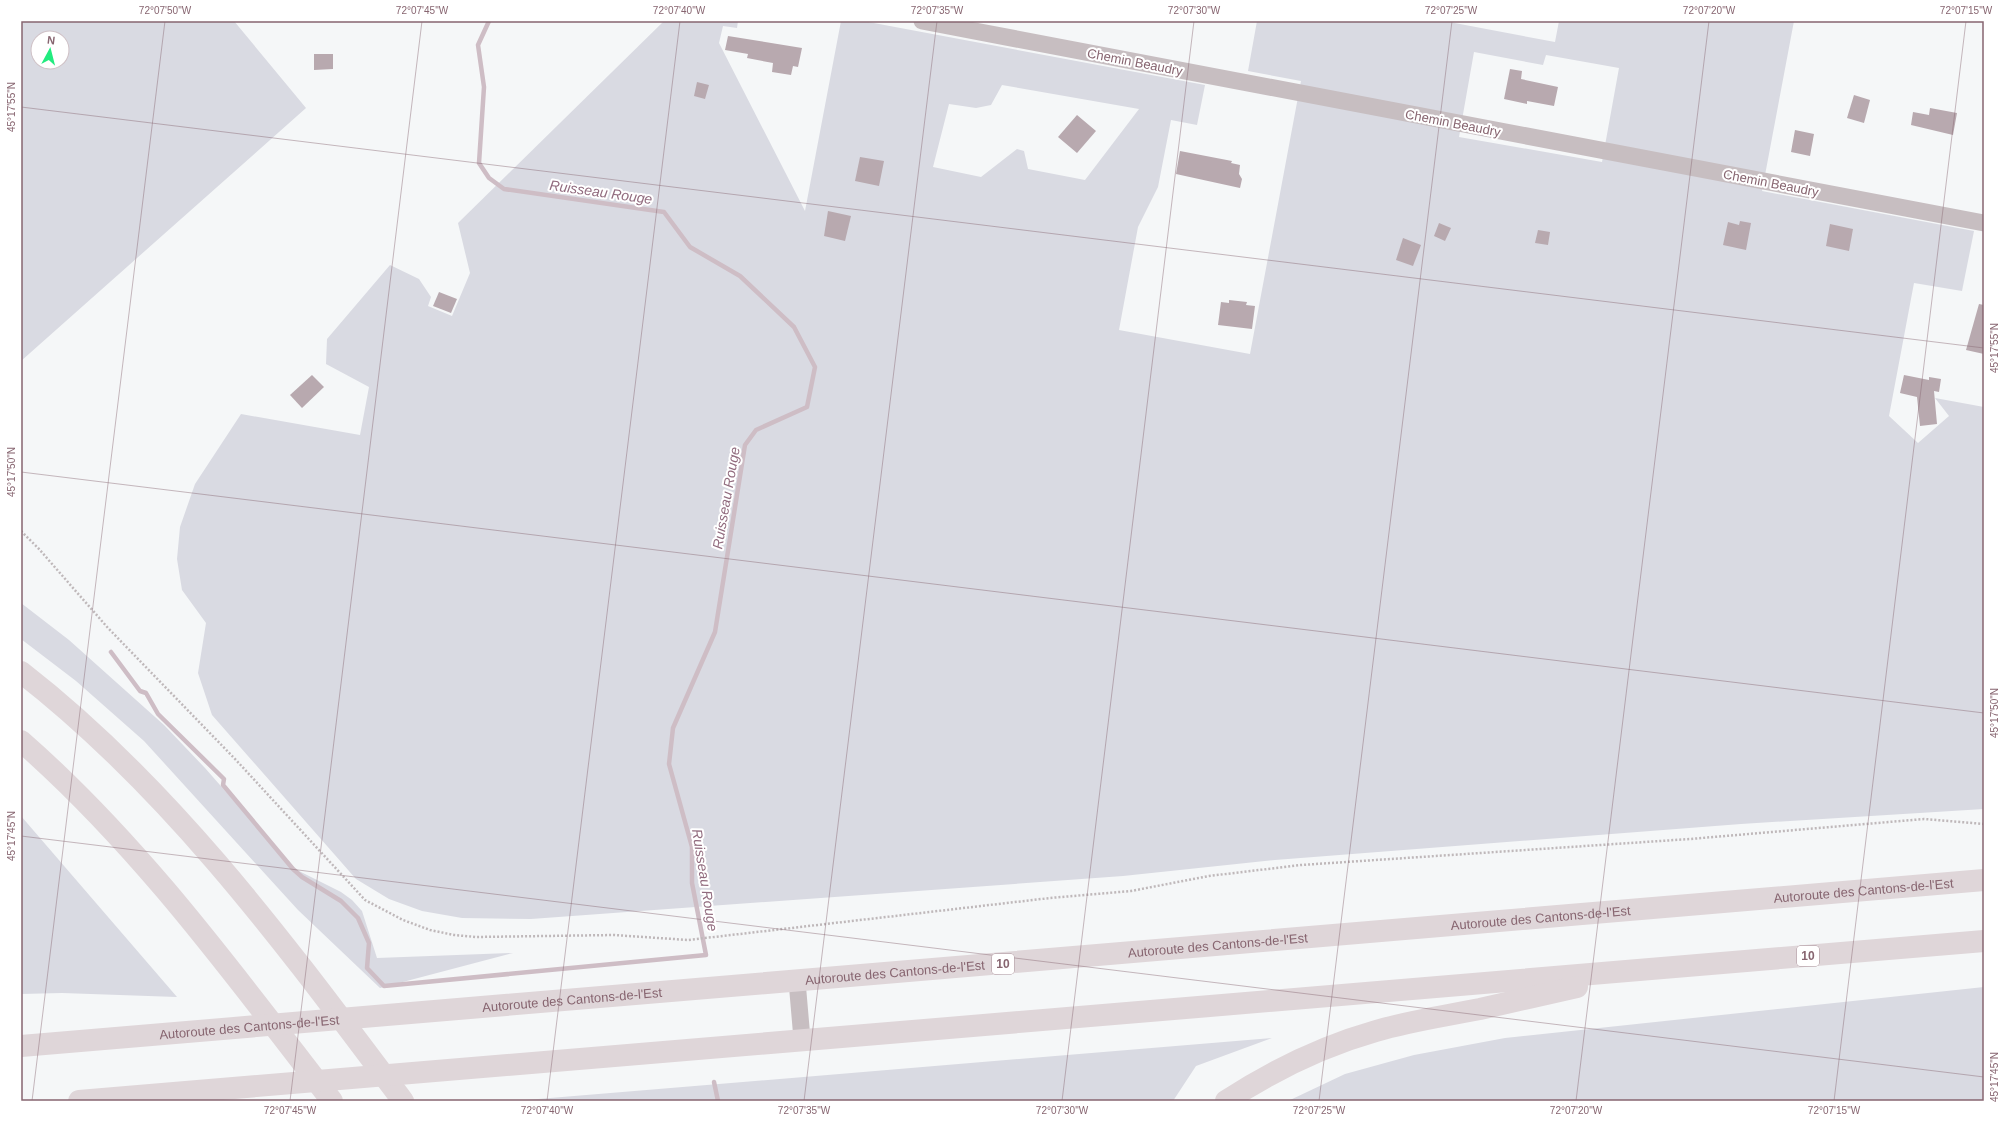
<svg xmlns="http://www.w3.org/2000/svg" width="2005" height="1122" viewBox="0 0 2005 1122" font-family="Arial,sans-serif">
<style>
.green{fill:#d9dae2;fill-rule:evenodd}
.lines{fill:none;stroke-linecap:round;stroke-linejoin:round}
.stream{stroke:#cebdc5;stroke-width:4.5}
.building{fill:#b8a9af}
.path{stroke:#bfb8ba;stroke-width:2.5;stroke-dasharray:2 2;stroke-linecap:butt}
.minor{stroke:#c7bec1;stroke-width:17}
.highway{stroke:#dfd6d9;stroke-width:22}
.ticks{fill:none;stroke:#876570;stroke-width:1;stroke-opacity:0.45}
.labels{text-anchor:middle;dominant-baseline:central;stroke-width:4;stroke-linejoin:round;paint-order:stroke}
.shield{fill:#fff;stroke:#ab939b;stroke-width:1}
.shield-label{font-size:12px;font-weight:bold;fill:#876570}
.street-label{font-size:13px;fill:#876570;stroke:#fff}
.water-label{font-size:14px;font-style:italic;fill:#916b7e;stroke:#fff}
.neatline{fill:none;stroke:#876570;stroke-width:1.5}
.ticks-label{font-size:10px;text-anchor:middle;fill:#876570}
</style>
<rect width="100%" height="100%" fill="#f5f7f8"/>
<!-- green -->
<g class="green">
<path d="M21 21H234L306 108 21 361ZM38 38H62V62H38Z"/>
<path d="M664 21H738L737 28 723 26 719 43 805 211 841 21H863L1205 85 1197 125 1171 120 1158 187 1138 227 1119 330 1250 354 1301 81 1248 71 1257 21H1444L1555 42 1559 21H1794L1762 191 1974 231 1962 291 1914 283 1889 416 1918 443 1949 416 1935 398 1984 407V809L1741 824 1275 860 1123 876 531 919 462 918 422 911 389 899 356 879 212 715 198 673 206 623 182 590 177 559 180 527 195 484 241 414 360 435 369 387 326 364 327 339 390 265 419 279 431 297 428 306 452 316 470 273 458 223ZM1474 52 1543 65 1546 55 1619 68 1602 162 1459 137ZM1002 85 1139 109 1085 180 1028 169 1024 151 1017 149 981 177 933 167 949 104 976 108 991 105Z"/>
<path d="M21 603 69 640 164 725 205 768 293 868 341 892 352 900 362 911 377 958 513 953 380 988 298 910 144 741 76 681 21 639Z"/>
<path d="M21 816 177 997 62 993 21 994Z"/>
<path d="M1984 987V1101H1288L1345 1074 1414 1055 1505 1038Z"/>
<path d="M1272 1038 1196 1066 1173 1101H514Z"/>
</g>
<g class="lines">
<!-- stream -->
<g class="stream">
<path d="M111 652 140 691 146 693 158 714 224 779 223 785 293 869 302 877 341 901 358 918 369 943 367 968 384 986 706 955 692 883V847L669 764 673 728 715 632 745 445 756 430 807 407 815 367 794 327 740 276 690 247 664 212 504 189 489 178 479 163 484 87 478 45 489 21"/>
<path d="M714 1082 718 1101"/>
</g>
</g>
<!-- building -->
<g class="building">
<path d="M728 36 802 48 798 67 793 66 791 75 772 72 773 63 747 58 748 54 725 50Z"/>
<path d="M314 54H333V69L314 70Z"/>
<path d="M1510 69 1522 71 1521 79 1558 87 1554 106 1527 101V104L1504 99Z"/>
<path d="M697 82 709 85 705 99 694 96Z"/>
<path d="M1854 95 1870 100 1864 123 1847 118Z"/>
<path d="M1930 108 1957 113 1953 135 1911 125 1913 112 1929 115Z"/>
<path d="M1077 115 1096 131 1077 153 1058 137Z"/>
<path d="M1795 130 1814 134 1810 156 1791 152Z"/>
<path d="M1180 151 1232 161 1231 163 1240 165 1239 174 1242 179 1240 188 1176 174Z"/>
<path d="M860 157 884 161 879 186 855 181Z"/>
<path d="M828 211 851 216 845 241 824 236Z"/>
<path d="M1740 221 1751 223 1746 250 1723 245 1728 222 1739 225Z"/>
<path d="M1439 223 1451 228 1445 241 1434 236Z"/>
<path d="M1830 224 1853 229 1849 251 1826 246Z"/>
<path d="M1538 230 1550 232 1548 245 1535 243Z"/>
<path d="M1403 238 1421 245 1413 266 1396 260Z"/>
<path d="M439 292 457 299 451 313 433 306Z"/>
<path d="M1229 300 1247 302 1246 305 1255 306 1252 329 1218 325 1221 302 1229 303Z"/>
<path d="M1979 304 1984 305V354L1966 350Z"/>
<path d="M312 375 324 387 302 408 290 395Z"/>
<path d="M1904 375 1929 380V377L1941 379 1939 392 1934 391 1937 424 1920 426 1917 397 1900 393Z"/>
</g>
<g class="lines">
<!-- path -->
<path class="path" d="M21 531 39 549 108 628 236 760 365 900 403 920 430 930 454 935 476 937 614 935 688 940 1050 898 1131 891 1209 876 1301 865 1690 839 1924 819 1984 824"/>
<!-- minor -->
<g class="minor">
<path d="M922 21 1984 223"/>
<path d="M797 981 802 1039"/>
</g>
<!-- highway -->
<g class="highway">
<path d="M21 672C173 790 288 948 403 1101"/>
<path d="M21 741C141 846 235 976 332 1101"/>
<path id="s1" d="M21 1046 1984 880"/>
<path d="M79 1101 1984 941"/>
<path d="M1226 1101C1272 1071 1323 1046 1376 1031 1410 1021 1445 1016 1480 1009 1512 1002 1545 994 1577 987"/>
</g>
</g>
<!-- ticks -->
<path class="ticks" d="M21 107 1984 348M21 472 1984 713M21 836 1984 1077M32 1101 165 21M290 1101 422 21M547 1101 680 21M804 1101 937 21M1062 1101 1194 21M1319 1101 1452 21M1576 1101 1709 21M1834 1101 1966 21"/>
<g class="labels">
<!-- shield labels -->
<g class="shield">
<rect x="1797" y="946" width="22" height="20" rx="3"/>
<rect x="992" y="954" width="22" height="20" rx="3"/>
</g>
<g class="shield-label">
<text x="1808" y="956">10</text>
<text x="1003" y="964">10</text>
</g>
<!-- street labels -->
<g class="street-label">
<text transform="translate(1135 62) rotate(11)">Chemin Beaudry</text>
<text transform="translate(1453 123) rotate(11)">Chemin Beaudry</text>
<text transform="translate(1771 183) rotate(11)">Chemin Beaudry</text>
<text stroke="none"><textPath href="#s1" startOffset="1849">Autoroute des Cantons-de-l'Est</textPath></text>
<text stroke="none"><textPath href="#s1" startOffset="1525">Autoroute des Cantons-de-l'Est</textPath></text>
<text stroke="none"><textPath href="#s1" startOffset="1201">Autoroute des Cantons-de-l'Est</textPath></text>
<text stroke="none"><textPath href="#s1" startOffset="877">Autoroute des Cantons-de-l'Est</textPath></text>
<text stroke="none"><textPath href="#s1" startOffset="553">Autoroute des Cantons-de-l'Est</textPath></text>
<text stroke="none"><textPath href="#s1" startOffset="229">Autoroute des Cantons-de-l'Est</textPath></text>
</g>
<!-- water labels -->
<g class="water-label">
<text transform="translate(601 192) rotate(8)">Ruisseau Rouge</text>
<text transform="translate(726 498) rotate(-80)">Ruisseau Rouge</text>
<text transform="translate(705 880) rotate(81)">Ruisseau Rouge</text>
</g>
</g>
<!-- border -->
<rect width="2005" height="1122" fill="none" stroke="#ffffff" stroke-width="44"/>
<!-- north arrow -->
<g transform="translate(50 50) rotate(7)"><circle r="19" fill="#ffffff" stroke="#cfc1c6"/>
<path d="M0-3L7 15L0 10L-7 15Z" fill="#22eb7f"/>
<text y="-6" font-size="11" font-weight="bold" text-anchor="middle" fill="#876570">N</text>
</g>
<rect x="22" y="22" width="1961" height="1078" class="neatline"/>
<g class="ticks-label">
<text x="165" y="14">72°07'50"W</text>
<text x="422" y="14">72°07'45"W</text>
<text x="679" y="14">72°07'40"W</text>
<text x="937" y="14">72°07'35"W</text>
<text x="1194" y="14">72°07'30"W</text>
<text x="1451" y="14">72°07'25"W</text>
<text x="1709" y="14">72°07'20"W</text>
<text x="1966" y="14">72°07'15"W</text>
<text transform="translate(11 107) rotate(-90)" y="4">45°17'55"N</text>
<text transform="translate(1994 348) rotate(-90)" y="4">45°17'55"N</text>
<text transform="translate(11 472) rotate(-90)" y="4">45°17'50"N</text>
<text transform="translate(1994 713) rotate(-90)" y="4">45°17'50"N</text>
<text transform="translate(11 836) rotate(-90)" y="4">45°17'45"N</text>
<text transform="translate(1994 1077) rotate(-90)" y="4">45°17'45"N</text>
<text x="290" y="1114">72°07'45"W</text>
<text x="547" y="1114">72°07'40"W</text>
<text x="804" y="1114">72°07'35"W</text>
<text x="1062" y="1114">72°07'30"W</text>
<text x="1319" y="1114">72°07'25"W</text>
<text x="1576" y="1114">72°07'20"W</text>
<text x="1834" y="1114">72°07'15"W</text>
</g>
</svg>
